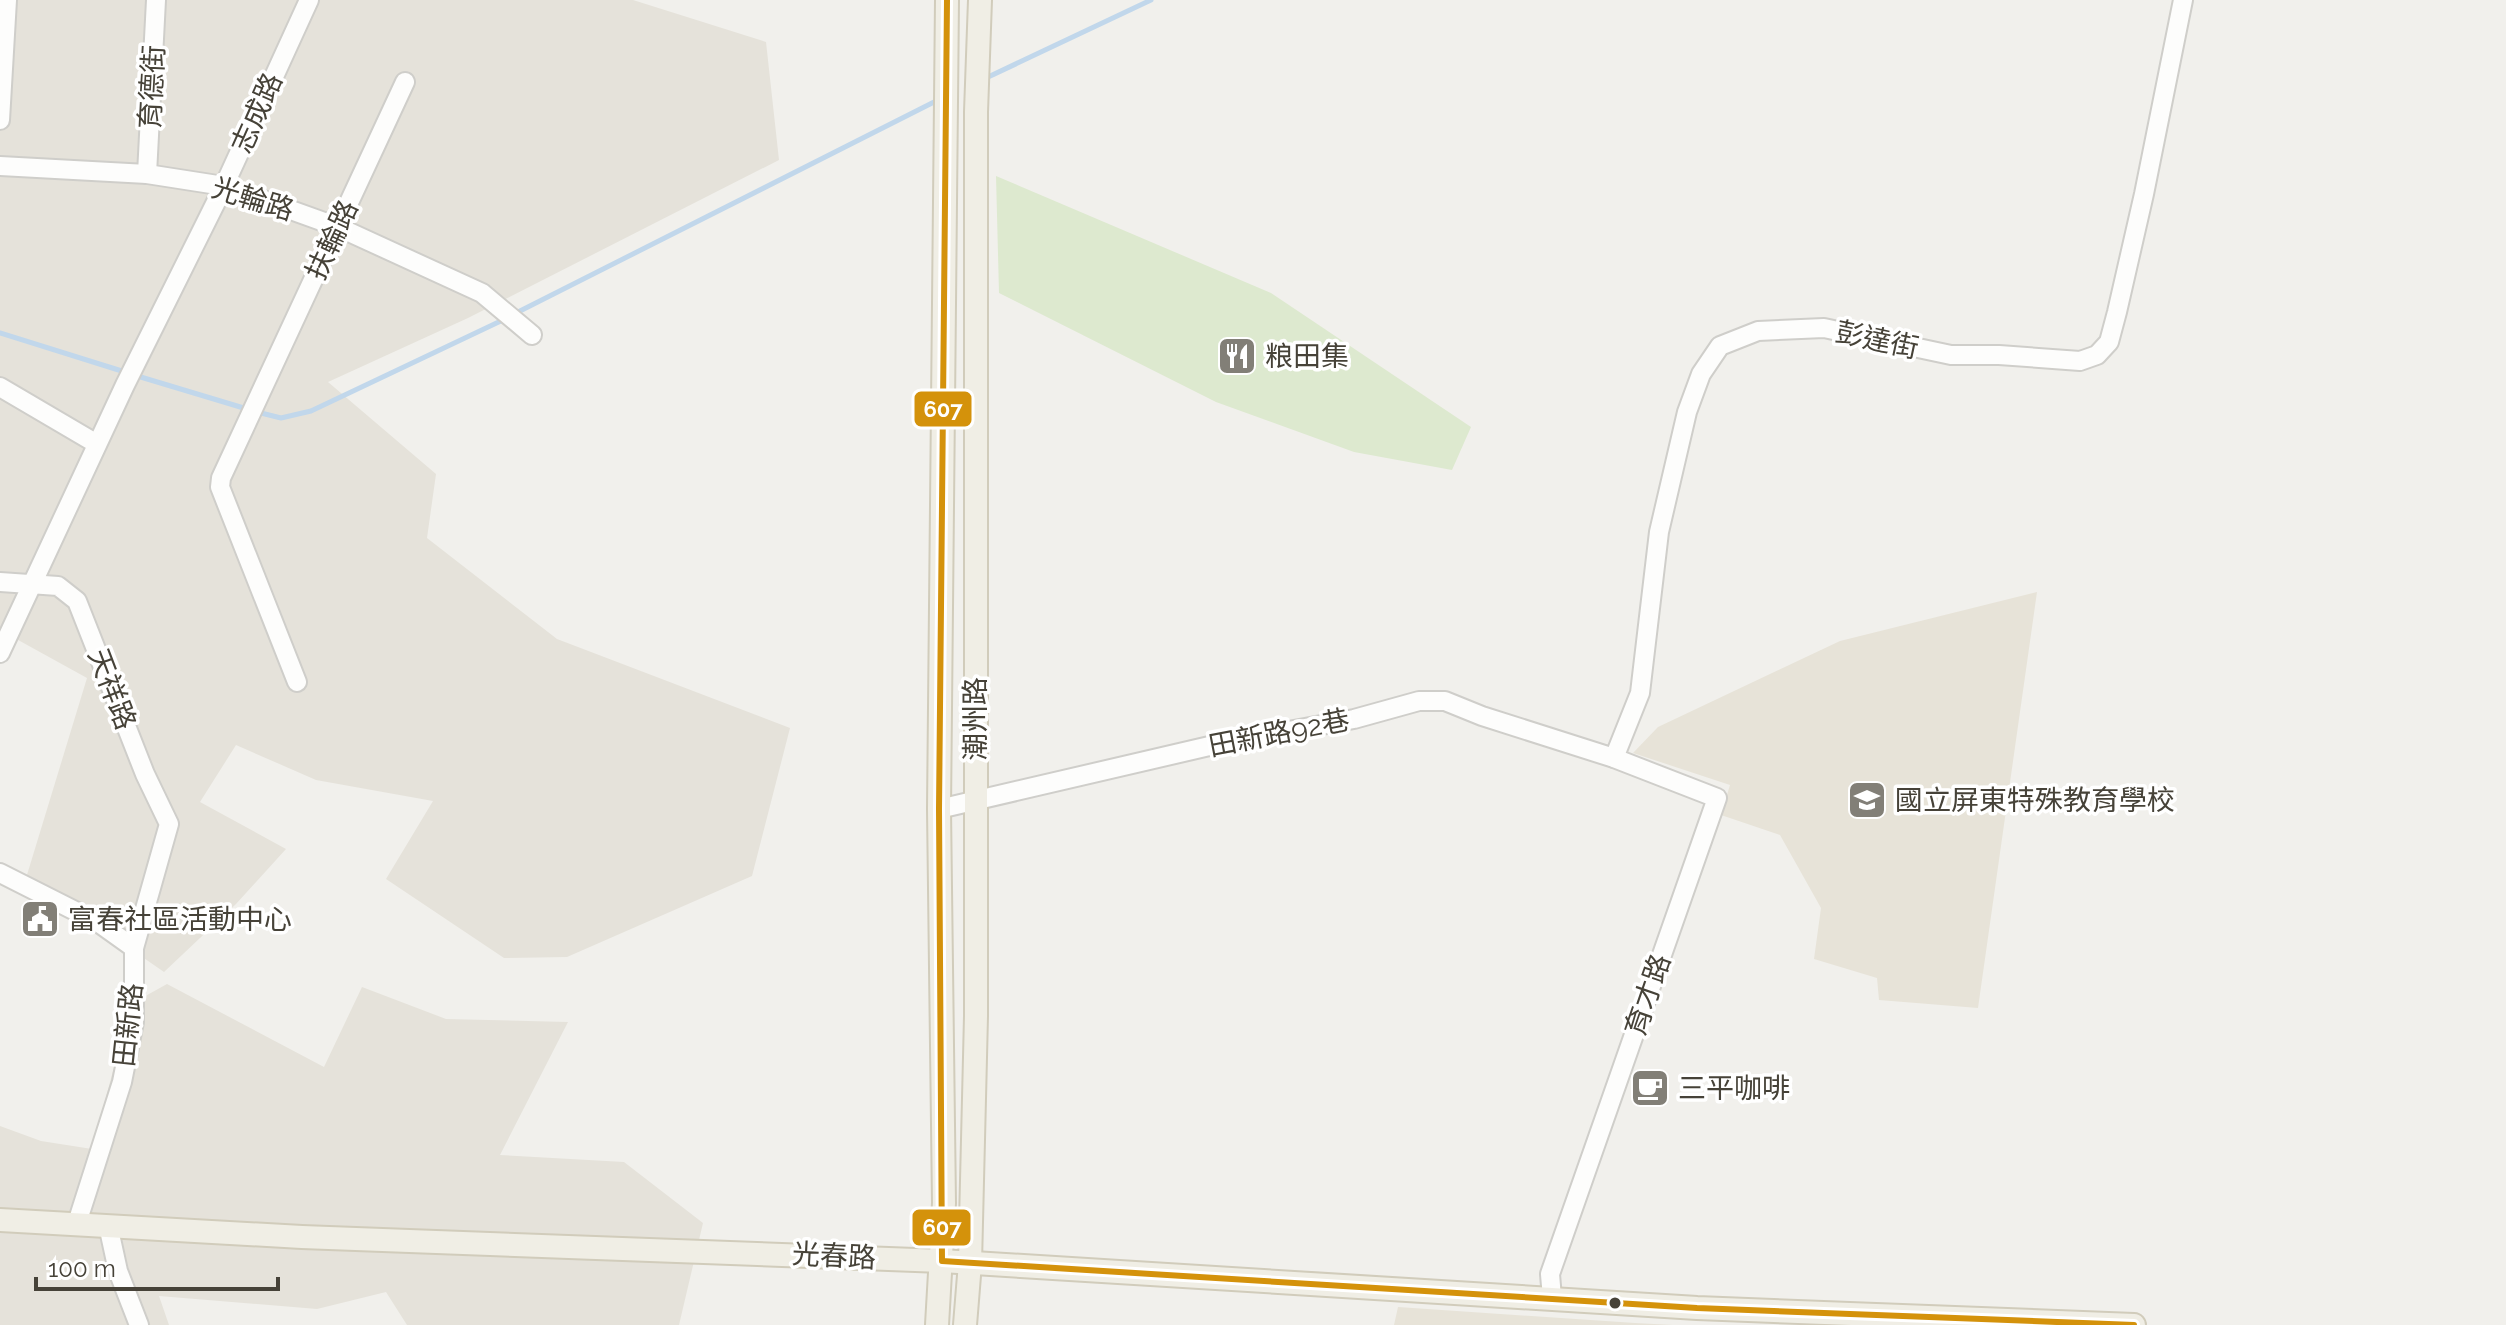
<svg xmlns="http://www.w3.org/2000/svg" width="2506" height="1325" viewBox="0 0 2506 1325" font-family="Raleway,'Noto Sans TC',sans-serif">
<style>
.residential{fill:#e5e2da}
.education{fill:#e7e3d8}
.green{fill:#dde9cf}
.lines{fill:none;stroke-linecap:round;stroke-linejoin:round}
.stream{stroke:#c1d7eb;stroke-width:5}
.minor-casing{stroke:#cfceca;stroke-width:22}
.major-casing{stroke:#d1ccbb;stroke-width:26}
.minor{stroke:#fdfdfc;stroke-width:18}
.major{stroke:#f0eee5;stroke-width:22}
.bus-1-casing{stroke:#fff;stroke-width:12}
.bus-1{stroke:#d4920b;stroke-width:6}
.bus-dot{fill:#464238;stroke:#fff;stroke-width:3}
.labels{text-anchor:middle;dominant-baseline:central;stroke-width:7;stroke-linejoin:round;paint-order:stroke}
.street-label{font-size:28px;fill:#464238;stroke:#fff}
.poi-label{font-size:28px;fill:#464238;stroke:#fff;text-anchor:start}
.line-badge{stroke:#fff;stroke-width:3}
.badge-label{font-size:22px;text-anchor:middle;font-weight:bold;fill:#fff}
</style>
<rect width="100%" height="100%" fill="#f1f0ec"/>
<!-- residential -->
<g class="residential">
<path d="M0 0H633L766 42 779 160 468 318 328 382 436 474 427 538 557 639 790 728 752 876 567 957 504 958 386 879 433 801 316 780 236 745 200 802 286 849 236 904 164 972 102 929 23 888 87 678 0 630Z"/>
<path d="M167 984 324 1067 362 987 446 1019 568 1022 500 1155 624 1162 703 1223 679 1325H407L386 1292 317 1309 159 1296 169 1325H0V1126L41 1141 92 1149 131 1004Z"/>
</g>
<!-- education -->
<g class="education">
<path d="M2037 592 1978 1008 1879 1000 1877 978 1814 959 1821 908 1780 835 1721 815 1730 785 1633 753 1658 727 1840 641Z"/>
<path d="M1398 1307 1635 1323 1673 1325H1394Z"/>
</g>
<!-- green -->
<path class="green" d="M996 176 1271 293 1471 427 1452 470 1354 452 1216 402 999 293Z"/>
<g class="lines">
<!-- stream -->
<g class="stream">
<path d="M986 78 1151 0"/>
<path d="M514 314 940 99"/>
<path d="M0 333 125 372"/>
<path d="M134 375 247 409"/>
<path d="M257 412 281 418 311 411 505 319"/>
</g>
<defs>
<g id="minor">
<path d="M0 120 7 0"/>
<path d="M0 166 147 174 224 186 338 227 482 293 532 335"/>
<path d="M147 174 156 0"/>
<path d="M0 387 97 444"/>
<path d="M0 582 58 586 77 601 145 774 169 824 134 948V1022L122 1082 77 1223"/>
<path d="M0 653 125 385 224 186 309 0"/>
<path d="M297 682 220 487 221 478 405 82"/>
<path d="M1614 758 1640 693 1659 532 1687 412 1701 374 1720 346 1758 331 1824 328 1951 355H1999L2080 361 2097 355 2109 342 2117 312 2144 194 2183 0"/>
<path d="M939 809 1218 744 1354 719 1419 701H1445L1482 716 1614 758 1717 798 1550 1274 1552 1298"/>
<path d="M0 873 99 923 134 948"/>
<path d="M108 1225 118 1271 139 1325"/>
</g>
<g id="major">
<path d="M0 1220 302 1237 942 1261 1697 1308 2134 1325"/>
<path d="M937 1325 944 1203 939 809 947 0"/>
<path d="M965 1325 970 1263 976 1016V112L980 0"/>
</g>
</defs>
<!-- minor casing -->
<use href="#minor" class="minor-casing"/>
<!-- major casing -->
<use href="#major" class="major-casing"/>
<!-- minor -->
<use href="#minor" class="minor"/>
<!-- major -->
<use href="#major" class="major"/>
<defs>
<path id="bus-1" d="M947 0 939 809 942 1261 1697 1308 2134 1325"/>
</defs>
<!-- bus-1 casing -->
<use href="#bus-1" class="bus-1-casing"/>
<!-- bus-1 -->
<use href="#bus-1" class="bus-1"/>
</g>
<!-- icons -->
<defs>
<symbol id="restaurant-square" viewBox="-11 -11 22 22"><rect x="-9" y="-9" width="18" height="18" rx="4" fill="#827f77" stroke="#fff"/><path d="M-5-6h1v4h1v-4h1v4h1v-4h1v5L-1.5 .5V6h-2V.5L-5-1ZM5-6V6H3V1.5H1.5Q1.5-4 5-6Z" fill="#fff"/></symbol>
<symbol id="school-square" viewBox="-11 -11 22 22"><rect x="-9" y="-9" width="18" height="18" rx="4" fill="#827f77" stroke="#fff"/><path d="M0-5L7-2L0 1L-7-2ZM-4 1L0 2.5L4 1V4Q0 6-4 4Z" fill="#fff"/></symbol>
<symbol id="civic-square" viewBox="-11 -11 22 22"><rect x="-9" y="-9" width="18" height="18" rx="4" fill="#827f77" stroke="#fff"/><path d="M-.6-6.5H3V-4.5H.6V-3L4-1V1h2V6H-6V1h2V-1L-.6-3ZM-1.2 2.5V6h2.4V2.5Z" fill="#fff"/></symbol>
<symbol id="cafe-square" viewBox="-11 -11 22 22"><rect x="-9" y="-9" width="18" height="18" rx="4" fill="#827f77" stroke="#fff"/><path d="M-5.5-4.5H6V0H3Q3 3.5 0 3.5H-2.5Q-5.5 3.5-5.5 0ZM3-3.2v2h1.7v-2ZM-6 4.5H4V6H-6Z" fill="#fff"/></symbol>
</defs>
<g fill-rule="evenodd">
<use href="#restaurant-square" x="1215" y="334" width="44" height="44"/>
<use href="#school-square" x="1845" y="778" width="44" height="44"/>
<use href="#civic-square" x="18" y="897" width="44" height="44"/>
<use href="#cafe-square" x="1628" y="1066" width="44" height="44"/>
</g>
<!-- markers -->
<circle class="bus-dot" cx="1615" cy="1303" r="7"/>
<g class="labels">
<!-- street labels -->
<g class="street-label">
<text transform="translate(152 87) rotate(-87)">育德街</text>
<text transform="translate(257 113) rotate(-66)">志成路</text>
<text transform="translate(253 199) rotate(17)">光輪路</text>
<text transform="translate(332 240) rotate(-65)">扶輪路</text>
<text transform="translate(1877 340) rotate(12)">彭達街</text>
<text transform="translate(112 689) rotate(69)">天祥路</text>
<text transform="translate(975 719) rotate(-90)">潮州路</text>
<text transform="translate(1279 733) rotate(-11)">田新路92巷</text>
<text transform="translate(1648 995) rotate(-71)">育才路</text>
<text transform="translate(128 1025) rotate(-84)">田新路</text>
<text transform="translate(834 1256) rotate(3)">光春路</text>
</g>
<!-- poi labels -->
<g class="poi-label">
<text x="1265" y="356">粮田集</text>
<text x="1895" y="800">國立屏東特殊教育學校</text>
<text x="68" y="919">富春社區活動中心</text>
<text x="1678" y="1088">三平咖啡</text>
</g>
</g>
<g class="line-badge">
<rect x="913" y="390" width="60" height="38" rx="8" fill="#d4920b"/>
<rect x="911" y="1208" width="61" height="39" rx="8" fill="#d4920b"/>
</g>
<g class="badge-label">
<text x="943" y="417">607</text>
<text x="942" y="1235">607</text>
</g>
<!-- scale -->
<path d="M36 1277v12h242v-12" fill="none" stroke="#464238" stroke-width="4"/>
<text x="48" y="1277" font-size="24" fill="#464238" stroke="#ffffff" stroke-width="6" paint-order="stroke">100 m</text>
</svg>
